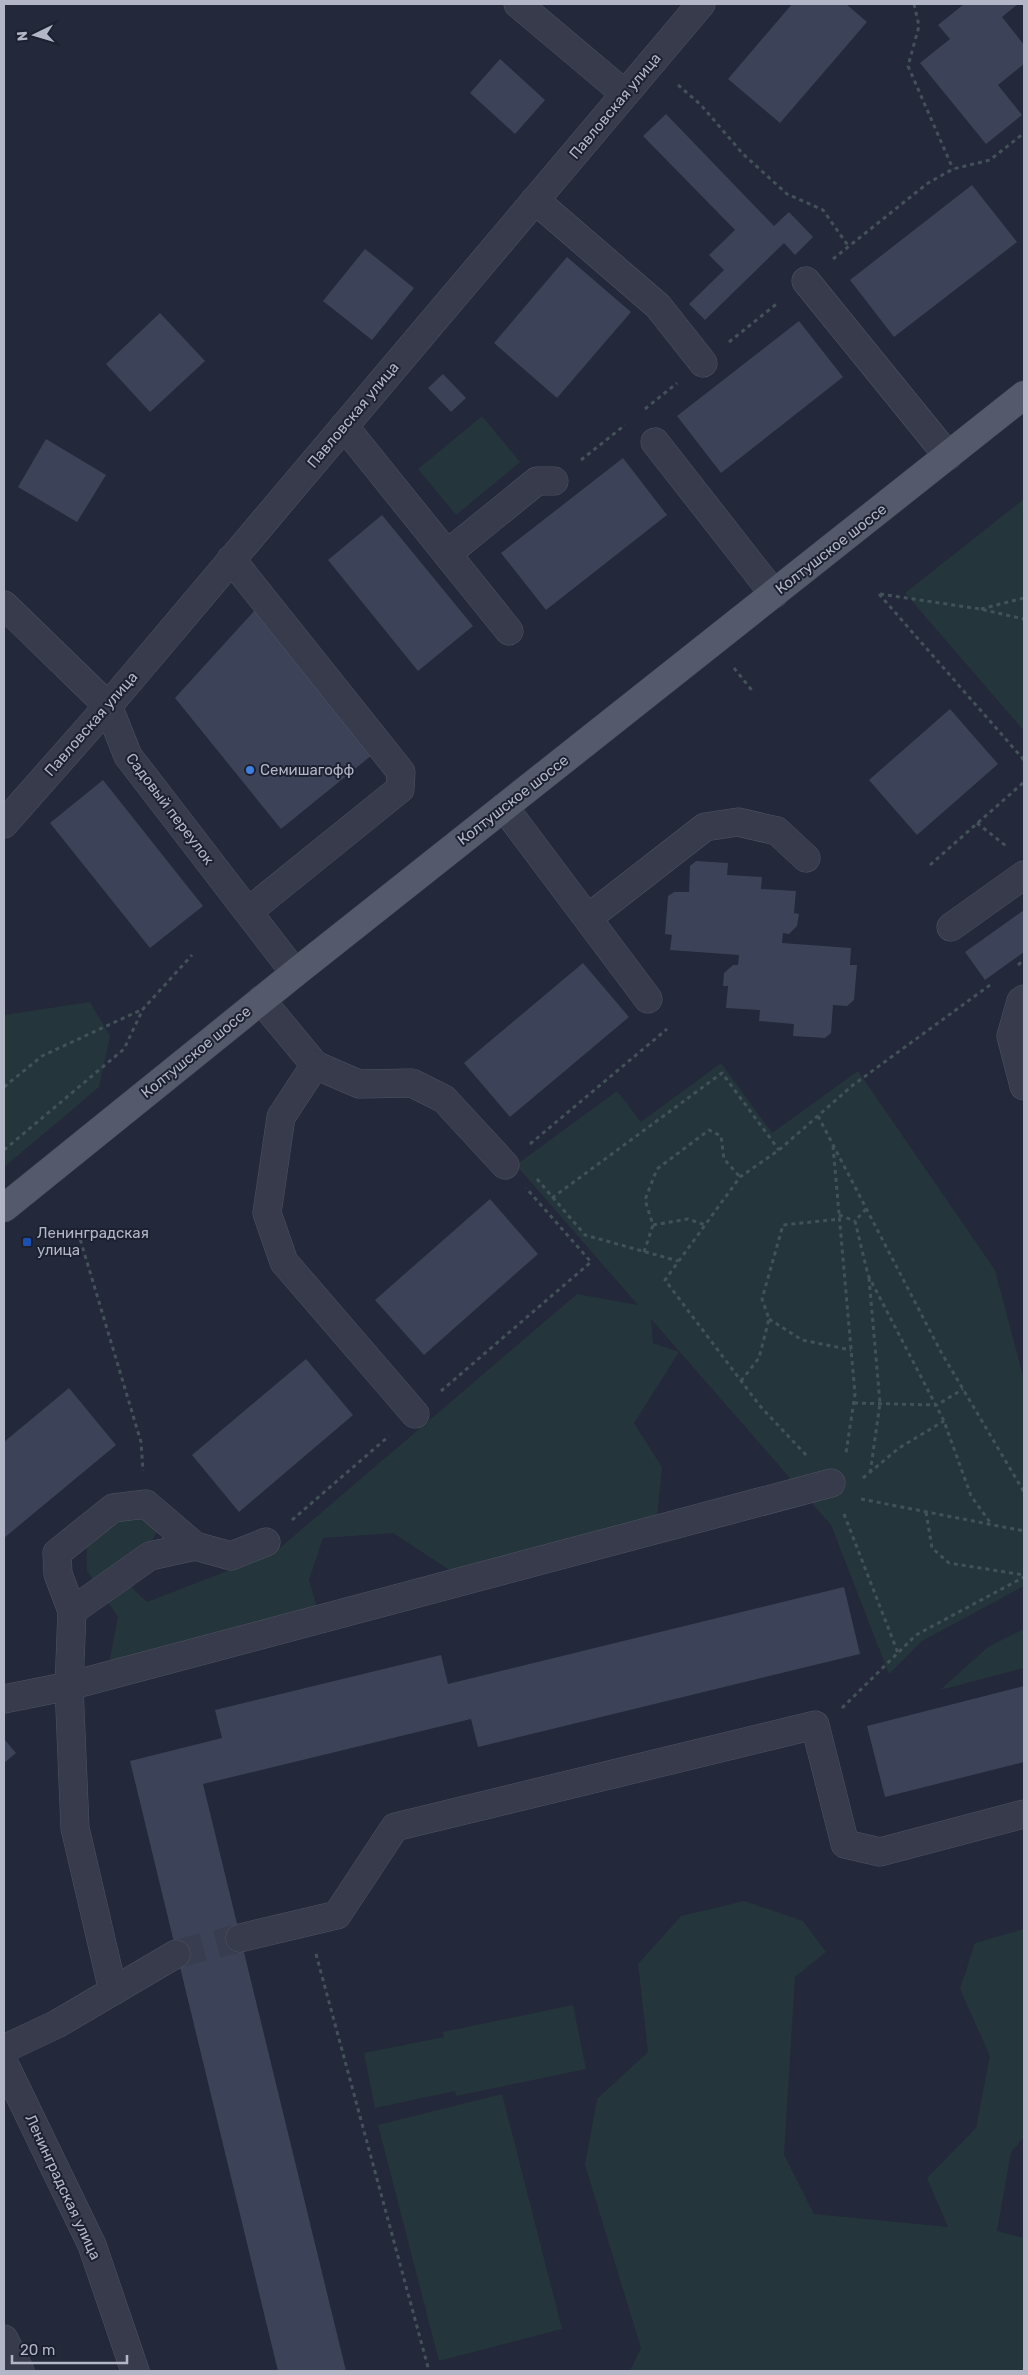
<svg xmlns="http://www.w3.org/2000/svg" width="1028" height="2375" viewBox="0 0 1028 2375" font-family="Rubik,sans-serif">
<style>
.green{fill:#25353c}
.building{fill:#3c4358}
.lines{fill:none;stroke-linecap:round;stroke-linejoin:round}
.minor-tunnel{stroke:#383d4f;stroke-width:28;stroke-dasharray:28 14;stroke-linecap:butt}
.minor-casing{stroke:#4f5363;stroke-width:29}
.major-casing{stroke:#404454;stroke-width:29}
.path{stroke:#435259;stroke-width:3;stroke-dasharray:4 4;stroke-linecap:butt}
.minor{stroke:#373b4b;stroke-width:28}
.major{stroke:#545a6b;stroke-width:28}
.shop-dot{fill:#3f7fe0;stroke:#1c2030;stroke-width:2}
.transit-dot{fill:#1a4fb4;stroke:#1c2030;stroke-width:2}
.labels{text-anchor:middle;dominant-baseline:central;stroke-width:4;stroke-linejoin:round;paint-order:stroke}
.street-label{font-size:15px;fill:#b2b6c7;stroke:#1c2030}
.poi-label{font-size:15px;fill:#b2b6c7;stroke:#1c2030;text-anchor:start}
</style>
<rect width="100%" height="100%" fill="#23283a"/>
<!-- green -->
<g class="green">
<path d="M482 416 520 462 456 515 418 469Z"/>
<path d="M1024 499V731L905 593Z"/>
<path d="M90 1002 110 1036 99 1087 4 1167V1015Z"/>
<path d="M721 1063 772 1133 858 1071 995 1270 1024 1380V1586L922 1641 889 1674 831 1525 651 1319 653 1343 679 1352 634 1423 662 1467 657 1517 451 1571 393 1533 323 1538 309 1580 317 1607 109 1663 118 1617 87 1571V1544L117 1519 143 1515 158 1529 148 1549 132 1561V1588L147 1602 274 1553 577 1294 638 1305 516 1165 617 1091 641 1122Z"/>
<path d="M1024 1629V1668L940 1690 988 1647Z"/>
<path d="M744 1901 803 1921 826 1952 795 1977 784 2155 814 2214 948 2227 927 2178 976 2128 990 2056 960 1989 975 1943 1024 1929V2137L1011 2152 997 2231 1024 2238V2371H630L641 2348 585 2165 597 2099 648 2052 638 1964 681 1916Z"/>
<path d="M573 2005 586 2069 456 2096 455 2091 375 2108 364 2053 444 2037 443 2032Z"/>
<path d="M502 2094 562 2329 439 2361 378 2125Z"/>
</g>
<!-- building -->
<g class="building">
<path d="M792 4H846L867 22 780 123 728 79Z"/>
<path d="M964 4H1018L1002 17 1024 45V64L998 85 1022 115 986 144 920 63 950 39 938 25Z"/>
<path d="M500 59 545 100 515 134 470 93Z"/>
<path d="M666 114 774 226 789 212 813 237 795 255 784 243 705 320 689 304 724 270 709 255 735 230 643 136Z"/>
<path d="M972 185 1017 242 894 337 850 280Z"/>
<path d="M365 249 414 288 372 340 323 301Z"/>
<path d="M567 257 631 312 557 398 494 343Z"/>
<path d="M160 313 205 361 150 412 106 364Z"/>
<path d="M799 321 843 377 721 473 677 416Z"/>
<path d="M443 374 466 398 451 412 428 388Z"/>
<path d="M46 439 106 475 77 522 18 487Z"/>
<path d="M623 458 667 515 546 610 501 553Z"/>
<path d="M382 515 473 626 418 671 328 560Z"/>
<path d="M255 610 372 755 281 829 175 698Z"/>
<path d="M950 709 998 764 917 835 869 780Z"/>
<path d="M103 780 203 906 150 948 50 823Z"/>
<path d="M696 861 728 863 727 875 762 877 761 889 796 891 794 913 799 914 797 926 789 934 783 933 782 943 851 948 850 965H857L854 1000 847 1006 833 1005 831 1033 825 1038 793 1036 794 1024 759 1021 760 1010 726 1008 728 986H723L724 973 733 965H738L739 955 670 950 672 935 665 934 668 896 674 892H689L690 866Z"/>
<path d="M1024 910V952L985 980 965 952Z"/>
<path d="M583 963 629 1017 510 1117 464 1063Z"/>
<path d="M490 1199 538 1254 424 1355 375 1300Z"/>
<path d="M306 1359 353 1415 239 1512 192 1455Z"/>
<path d="M69 1388 116 1445 4 1538V1442Z"/>
<path d="M844 1587 860 1654 478 1747 471 1719 203 1784 346 2371H278L130 1761 222 1738 215 1710 441 1655 448 1684Z"/>
<path d="M1024 1686V1762L885 1797 867 1726Z"/>
<path d="M4 1739 16 1753 4 1763Z"/>
</g>
<g class="lines">
<!-- minor-tunnel -->
<path class="minor-tunnel" d="M176 1954 240 1938"/>
<defs>
<g id="minor">
<path d="M518 4 625 94"/>
<path d="M535 200 658 306 703 363"/>
<path d="M806 281 948 456"/>
<path d="M344 426 509 631"/>
<path d="M655 442 774 594"/>
<path d="M447 554 537 481H554"/>
<path d="M231 559 401 772 400 789 249 911"/>
<path d="M4 605 108 706 128 756 295 973"/>
<path d="M504 807 648 999"/>
<path d="M4 824 108 706 701 4"/>
<path d="M588 918 705 827 738 822 777 831 806 858"/>
<path d="M951 927 1024 875"/>
<path d="M1024 999 1021 1001 1011 1036 1024 1086"/>
<path d="M261 1000 315 1065 359 1084 412 1083 444 1099 505 1165"/>
<path d="M315 1065 281 1117 267 1213 284 1262 415 1414"/>
<path d="M72 1611 150 1556 195 1546 231 1556 266 1542"/>
<path d="M4 1699 69 1686 831 1483"/>
<path d="M240 1938 337 1915 395 1827 815 1725 845 1844 880 1852 1024 1814"/>
<path d="M113 1991 75 1828 69 1686 72 1611 58 1574 57 1553 113 1508 146 1504 195 1546"/>
<path d="M4 2049 57 2024 176 1954"/>
<path d="M4 2063 92 2245 135 2371"/>
<path d="M4 2339 20 2371"/>
</g>
<path id="major" d="M4 1208 295 973 1024 395"/>
</defs>
<!-- minor casing -->
<use href="#minor" class="minor-casing"/>
<!-- major casing -->
<use href="#major" class="major-casing"/>
<!-- path -->
<g class="path">
<path d="M914 4 919 26 908 66 953 169"/>
<path d="M678 85 701 105 743 154 787 194 823 210 849 247"/>
<path d="M833 259 928 183 953 169 990 160 1024 133"/>
<path d="M729 342 779 302"/>
<path d="M645 409 677 383"/>
<path d="M581 460 625 425"/>
<path d="M879 594 1024 760"/>
<path d="M880 594 980 609 1024 619"/>
<path d="M981 609 1024 598"/>
<path d="M734 668 754 693"/>
<path d="M977 823 1006 846"/>
<path d="M930 865 1024 782"/>
<path d="M1018 965 1024 960"/>
<path d="M4 1087 42 1056 143 1009"/>
<path d="M818 1116 941 1352 1024 1492"/>
<path d="M530 1144 667 1029"/>
<path d="M833 1146 855 1394 846 1453"/>
<path d="M4 1150 124 1049 143 1009 192 955"/>
<path d="M537 1179 585 1235 678 1261"/>
<path d="M552 1198 722 1073 779 1150"/>
<path d="M866 1209 855 1221 868 1275 944 1421 971 1496 992 1525"/>
<path d="M839 1215 855 1221"/>
<path d="M653 1225 688 1219 705 1225"/>
<path d="M78 1232 141 1442 143 1471"/>
<path d="M644 1252 653 1225 645 1200 657 1169 709 1130 721 1136 724 1159 740 1177"/>
<path d="M869 1278 880 1403 870 1474"/>
<path d="M769 1319 802 1340 851 1350"/>
<path d="M741 1381 759 1358 769 1319 762 1299 783 1225 840 1219"/>
<path d="M441 1391 591 1262 526 1188"/>
<path d="M854 1403 937 1405 963 1389"/>
<path d="M806 1455 760 1406 665 1280 740 1177 779 1150 853 1085 990 985"/>
<path d="M863 1478 899 1448 944 1421"/>
<path d="M861 1499 1024 1531"/>
<path d="M926 1512 932 1548 949 1563 1024 1575"/>
<path d="M844 1514 898 1653"/>
<path d="M292 1520 389 1436"/>
<path d="M842 1708 916 1635 1024 1577"/>
<path d="M316 1954 429 2371"/>
</g>
<!-- minor -->
<use href="#minor" class="minor"/>
<!-- major -->
<use href="#major" class="major"/>
</g>
<!-- markers -->
<circle class="shop-dot" cx="250" cy="770" r="5"/>
<rect class="transit-dot" x="22" y="1237" width="10" height="10" rx="2.5"/>
<g class="labels">
<!-- street labels -->
<g class="street-label">
<text transform="translate(615 106) rotate(-50)">Павловская улица</text>
<text transform="translate(353 415) rotate(-50)">Павловская улица</text>
<text transform="translate(831 549) rotate(-38)">Колтушское шоссе</text>
<text transform="translate(91 724) rotate(-49)">Павловская улица</text>
<text transform="translate(513 800) rotate(-38)">Колтушское шоссе</text>
<text transform="translate(170 809) rotate(53)">Садовый переулок</text>
<text transform="translate(196 1052) rotate(-39)">Колтушское шоссе</text>
<text transform="translate(63 2187) rotate(65)">Ленинградская улица</text>
</g>
<!-- poi labels -->
<g class="poi-label">
<text x="260" y="770">Семишагофф</text>
<text x="37" y="1233">Ленинградская<tspan x="37" dy="17">улица</tspan></text>
</g>
</g>
<!-- border -->
<rect width="1028" height="2375" fill="none" stroke="#b2b6c7" stroke-width="10"/>
<!-- north arrow -->
<g transform="translate(35 35) rotate(265)" stroke="#1c2030" stroke-width="4" paint-order="stroke">
<path d="M0-4L9 19L0 12L-9 19Z" fill="#b2b6c7"/>
<text y="-8" font-size="14" font-weight="bold" text-anchor="middle" fill="#b2b6c7">N</text>
</g>
<!-- scale -->
<path d="M12 2355v8h115v-8" fill="none" stroke="#b2b6c7" stroke-width="2.5"/>
<text x="20" y="2355" font-size="15" fill="#b2b6c7" stroke="#1c2030" stroke-width="4" paint-order="stroke">20 m</text>
</svg>
